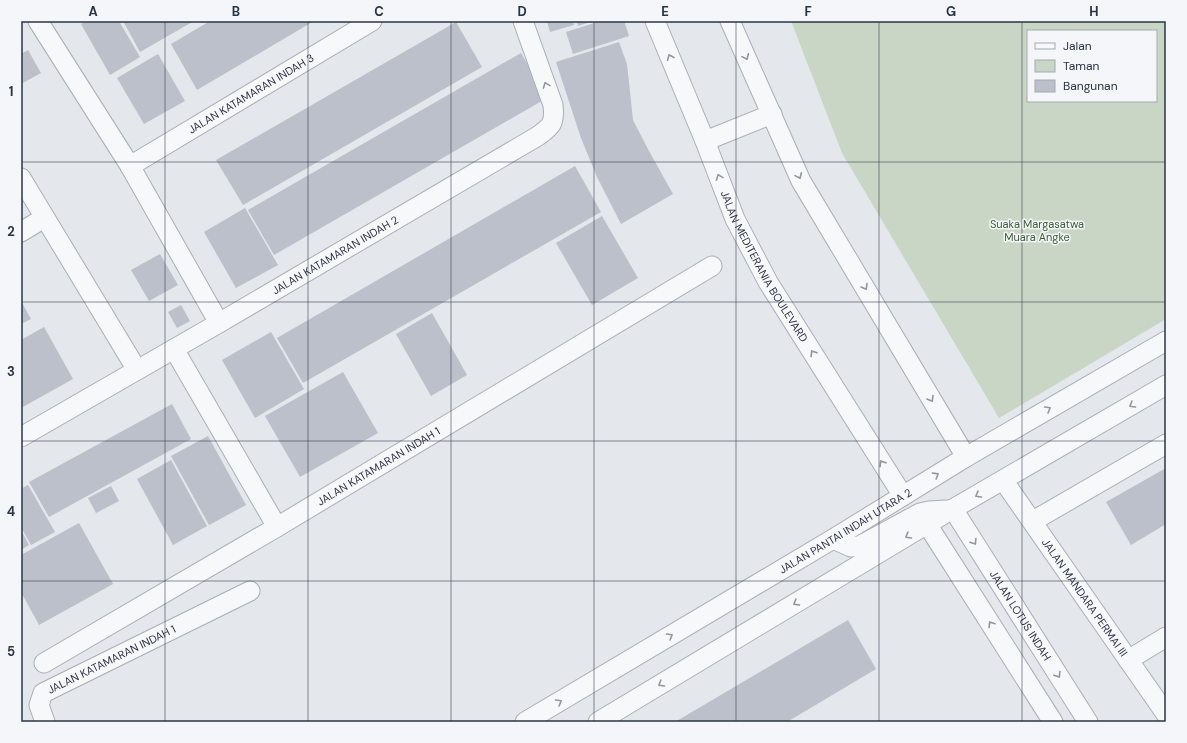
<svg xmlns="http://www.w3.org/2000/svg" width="1187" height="743" viewBox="0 0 1187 743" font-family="'DM Sans',sans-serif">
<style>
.green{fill:#c9d6c5;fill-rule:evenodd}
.building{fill:#bbc0ca}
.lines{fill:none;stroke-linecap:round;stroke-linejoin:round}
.minor-casing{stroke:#a9aeb7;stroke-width:21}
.minor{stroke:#f7f8fa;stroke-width:19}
.oneway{stroke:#9196a0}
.grid{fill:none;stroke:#2b3445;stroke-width:1;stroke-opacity:0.55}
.labels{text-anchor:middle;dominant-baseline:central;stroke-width:3;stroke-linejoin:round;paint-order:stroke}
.street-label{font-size:11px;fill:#2b3445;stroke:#f4f6f9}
.park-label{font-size:11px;fill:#3f6138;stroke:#f4f6f9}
.neatline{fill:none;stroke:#2b3445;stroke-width:1.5}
.grid-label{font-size:13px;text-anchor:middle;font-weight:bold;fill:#2b3445}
</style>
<rect width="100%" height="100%" fill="#e4e7ec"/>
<!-- green -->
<path class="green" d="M791 21H1166V319L999 418 842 153ZM1028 31H1156V101H1028Z"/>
<!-- building -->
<g class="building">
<path d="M87 21H119L140 57 110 75 81 24Z"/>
<path d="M123 21H194L140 52Z"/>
<path d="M210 21H314L197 90 171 44Z"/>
<path d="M547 21H573L574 25 550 32Z"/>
<path d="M577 21H593L578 26Z"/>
<path d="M601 21H624L629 36 573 54 566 32Z"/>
<path d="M456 22 482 67 243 205 216 160Z"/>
<path d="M619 42 627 64 633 120 649 151 673 194 621 224 597 177 581 138 556 62Z"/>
<path d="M28 50 41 73 21 84V54Z"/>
<path d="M521 53 547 98 274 255 248 210Z"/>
<path d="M158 54 185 101 144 124 117 78Z"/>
<path d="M575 166 601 212 303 383 277 338Z"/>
<path d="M245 208 278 265 236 288 204 232Z"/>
<path d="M602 216 638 278 592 305 556 243Z"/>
<path d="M160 254 178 285 149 301 131 270Z"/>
<path d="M21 301 31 319 21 324Z"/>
<path d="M181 305 190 321 177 328 168 312Z"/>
<path d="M432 313 467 375 431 396 396 334Z"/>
<path d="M44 327 73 379 21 408V340Z"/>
<path d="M271 332 304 389 255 418 222 360Z"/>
<path d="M343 372 378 433 300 477 265 416Z"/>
<path d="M172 404 191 439 49 517 29 482Z"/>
<path d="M208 436 246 505 209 525 171 456Z"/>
<path d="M171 460 207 526 173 545 137 479Z"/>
<path d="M1166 468V524L1131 545 1106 502Z"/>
<path d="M28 485 55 532 31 545 21 527V489Z"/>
<path d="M111 486 119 501 96 513 88 498Z"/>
<path d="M79 523 113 584 39 625 21 592V555Z"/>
<path d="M21 530 29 545 21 550Z"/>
<path d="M848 620 876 669 787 722H675Z"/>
</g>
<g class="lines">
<defs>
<g id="minor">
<path d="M38 21 130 166 219 323"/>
<path id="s1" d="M655 21 705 141 735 219 768 282 903 496"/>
<path d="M730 21 801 181 966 457"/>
<path d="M705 141 772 114"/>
<path id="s2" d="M130 166 372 21"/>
<path d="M21 178 137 370"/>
<path d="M21 232 44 218"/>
<path d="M174 349 277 527"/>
<path id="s3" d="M21 437 219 323 538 136C552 126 555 123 553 105L523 21"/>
<path id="s4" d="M1003 480 1166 714"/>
<path id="s5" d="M953 509 1088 722"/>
<path d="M1033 521 1166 444"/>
<path d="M927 524 1053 722"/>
<path d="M833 539 851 547 859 546 920 513 929 511 947 510"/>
<path d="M1128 660 1166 637"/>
<path id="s6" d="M44 663 277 527 712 266"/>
<path id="s7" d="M45 722 39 705 43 693 250 591"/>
<path id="s8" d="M525 722 833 539 966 457 1166 341"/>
<path d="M598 722 927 524 1166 385"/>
</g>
</defs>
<!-- minor casing -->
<use href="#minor" class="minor-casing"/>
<!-- minor -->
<use href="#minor" class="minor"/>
</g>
<!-- one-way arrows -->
<defs><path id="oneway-chevron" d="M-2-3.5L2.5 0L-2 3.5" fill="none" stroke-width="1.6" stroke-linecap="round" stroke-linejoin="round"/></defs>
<g class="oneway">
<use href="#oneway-chevron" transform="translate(670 57) rotate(-113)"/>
<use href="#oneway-chevron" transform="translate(746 57) rotate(66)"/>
<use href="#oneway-chevron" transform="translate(546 85) rotate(-110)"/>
<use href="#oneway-chevron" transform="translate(799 176) rotate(66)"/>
<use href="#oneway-chevron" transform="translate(719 177) rotate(-111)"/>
<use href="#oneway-chevron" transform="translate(865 287) rotate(59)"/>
<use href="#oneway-chevron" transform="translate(813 353) rotate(-122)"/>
<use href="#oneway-chevron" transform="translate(931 399) rotate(59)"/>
<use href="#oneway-chevron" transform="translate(1132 405) rotate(150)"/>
<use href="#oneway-chevron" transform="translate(1048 409) rotate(-30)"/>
<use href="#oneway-chevron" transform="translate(882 463) rotate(-122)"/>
<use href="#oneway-chevron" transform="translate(936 475) rotate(-32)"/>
<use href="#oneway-chevron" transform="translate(978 495) rotate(150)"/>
<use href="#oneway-chevron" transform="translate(908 536) rotate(149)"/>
<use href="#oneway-chevron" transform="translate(974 542) rotate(58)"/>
<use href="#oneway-chevron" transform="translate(796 603) rotate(149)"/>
<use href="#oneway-chevron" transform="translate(991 624) rotate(-122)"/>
<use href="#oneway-chevron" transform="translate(670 636) rotate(-31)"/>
<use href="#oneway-chevron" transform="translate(1058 675) rotate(58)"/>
<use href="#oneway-chevron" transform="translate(661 684) rotate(149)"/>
<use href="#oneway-chevron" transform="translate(559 702) rotate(-31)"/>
</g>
<!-- grid -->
<path class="grid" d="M165 21V722M308 21V722M451 21V722M594 21V722M736 21V722M879 21V722M1022 21V722M21 162H1166M21 302H1166M21 441H1166M21 581H1166"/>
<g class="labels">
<!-- street labels -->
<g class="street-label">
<text stroke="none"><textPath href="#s2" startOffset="141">JALAN KATAMARAN INDAH 3</textPath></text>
<text stroke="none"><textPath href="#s3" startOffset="363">JALAN KATAMARAN INDAH 2</textPath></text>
<text stroke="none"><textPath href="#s1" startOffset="269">JALAN MEDITERANIA BOULEVARD</textPath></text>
<text stroke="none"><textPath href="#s6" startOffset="388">JALAN KATAMARAN INDAH 1</textPath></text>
<text stroke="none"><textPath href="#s8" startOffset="373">JALAN PANTAI INDAH UTARA 2</textPath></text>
<text stroke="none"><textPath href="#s4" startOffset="143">JALAN MANDARA PERMAI III</textPath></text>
<text stroke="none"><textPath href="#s5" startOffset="126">JALAN LOTUS INDAH</textPath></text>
<text stroke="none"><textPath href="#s7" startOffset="107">JALAN KATAMARAN INDAH 1</textPath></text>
</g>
<!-- park labels -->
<g class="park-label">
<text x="1037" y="224">Suaka Margasatwa<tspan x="1037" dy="13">Muara Angke</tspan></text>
</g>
</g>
<!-- border -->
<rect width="1187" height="743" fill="none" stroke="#f4f6f9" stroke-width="44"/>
<!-- legend -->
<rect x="1027" y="30" width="130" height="72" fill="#f4f6f9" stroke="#a4a8b1"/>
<rect x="1035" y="43" width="20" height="6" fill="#f7f8fa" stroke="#a4a8b1"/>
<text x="1063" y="50" font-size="12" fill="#2b3445">Jalan</text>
<rect x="1035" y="60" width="20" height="12" fill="#c9d6c5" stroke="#a4a8b1"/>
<text x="1063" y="70" font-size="12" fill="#2b3445">Taman</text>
<rect x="1035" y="80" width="20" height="12" fill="#bbc0ca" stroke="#a4a8b1"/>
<text x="1063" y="90" font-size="12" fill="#2b3445">Bangunan</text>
<rect x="22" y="22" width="1143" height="699" class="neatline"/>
<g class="grid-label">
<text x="93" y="16">A</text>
<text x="236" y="16">B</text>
<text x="379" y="16">C</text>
<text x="522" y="16">D</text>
<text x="665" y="16">E</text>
<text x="808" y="16">F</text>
<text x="951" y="16">G</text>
<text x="1094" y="16">H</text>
<text x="11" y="96">1</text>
<text x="11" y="236">2</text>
<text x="11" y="376">3</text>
<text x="11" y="516">4</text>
<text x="11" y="656">5</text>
</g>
</svg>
